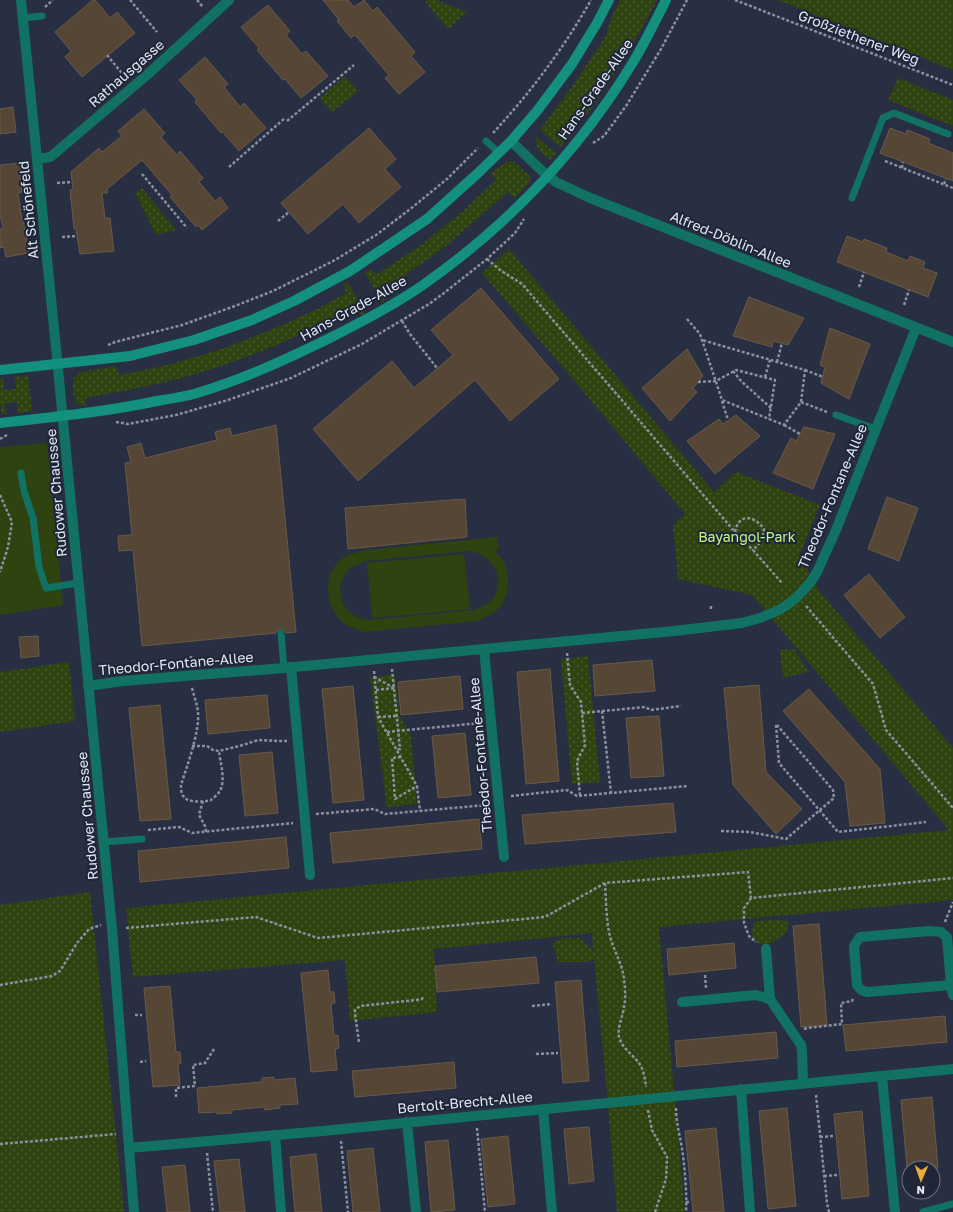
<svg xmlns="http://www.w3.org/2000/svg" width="953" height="1212" viewBox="0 0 953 1212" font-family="'Golos Text',sans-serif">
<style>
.grass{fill:url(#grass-dots)}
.garden{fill:#2e4310;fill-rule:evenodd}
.building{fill:#564635;stroke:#6a5947}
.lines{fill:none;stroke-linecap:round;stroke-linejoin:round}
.path{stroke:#8a909f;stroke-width:2.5;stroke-dasharray:3 2;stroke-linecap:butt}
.lane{stroke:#117163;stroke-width:7}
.street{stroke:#117163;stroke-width:10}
.secondary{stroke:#14907f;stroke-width:10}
.labels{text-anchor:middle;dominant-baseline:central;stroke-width:4;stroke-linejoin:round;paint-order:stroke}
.street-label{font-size:14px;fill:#e1e7f3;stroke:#1e2638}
.park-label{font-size:14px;fill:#c1f77f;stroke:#1e2638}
</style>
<defs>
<pattern id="grass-dots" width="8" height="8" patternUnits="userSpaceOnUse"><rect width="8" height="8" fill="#2e4310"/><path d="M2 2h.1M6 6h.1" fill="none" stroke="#4c5e33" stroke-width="1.8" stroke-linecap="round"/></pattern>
</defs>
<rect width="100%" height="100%" fill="#282f42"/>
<!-- grass -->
<g class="grass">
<path d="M427 0H436L467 12 448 29 426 3Z"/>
<path d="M620 0H657C629 53 599 102 561 147L540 130 571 88 606 36 610 21Z"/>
<path d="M778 0H953V70Z"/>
<path d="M345 76 358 91 332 112 320 98Z"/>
<path d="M898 78 953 100V126L888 100Z"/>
<path d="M536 137 556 153 550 160C542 153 534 148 536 137Z"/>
<path d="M509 161 514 162 530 176V182L515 198 508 192 447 245 384 291 387 298 382 302 365 273 371 269 376 275 421 245 462 212 496 180 491 173 505 163Z"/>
<path d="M142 188 176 230 156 235 135 193Z"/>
<path d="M509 249 714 492 736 472 820 505 799 556 820 592 953 748V900L659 927 685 1212H617L606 1083 594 958 588 962H558L553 943 563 938H580L593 951 592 933 434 949 437 1012 350 1021 345 960 133 977 126 908 949 830 752 595 678 579 673 525 685 514 578 385 482 273Z"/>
<path d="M347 282 366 311 361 315 355 308C298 337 240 363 178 379 147 387 116 392 85 398L86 406 79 405 76 403C73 392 69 377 81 372L116 366 119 375C183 364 245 343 304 315 319 309 333 300 347 293L343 285Z"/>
<path d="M28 376 32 411 18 413 17 402 5 403 6 414H2L0 403V379L3 378 4 390 16 389 15 377Z"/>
<path d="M794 649 808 672 783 678 780 650Z"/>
<path d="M588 656 600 782 572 784 561 659Z"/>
<path d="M69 662 75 721 0 732V672Z"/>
<path d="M395 675 400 717 411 735 417 804 387 807 370 677Z"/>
<path d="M90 892 124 1212H0V905Z"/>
<path d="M783 920 789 923 786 933 767 946C752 943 749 935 755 921Z"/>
</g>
<!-- garden -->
<g class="garden">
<path d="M47 443 63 605 0 615V447Z"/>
<path d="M497 537 499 549 494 550C497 554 502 558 504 562 511 577 509 600 496 611 490 616 483 618 477 621L364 632C356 629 347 626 341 621 324 605 323 571 343 558 350 553 359 552 367 550ZM468 551C471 552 475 552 478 553 505 565 506 602 474 610L371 620C364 620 356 618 351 613 338 604 337 583 347 571 352 566 360 564 366 561Z"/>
<path d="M464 554 470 609 372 618 367 563Z"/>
</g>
<!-- building -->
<g class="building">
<path d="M93 0H95L110 18 117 12 135 33 82 77 65 57 71 51 55 32Z"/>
<path d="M323 0H348L354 7 364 0 373 11 377 7 415 52 411 56 425 72 399 94 385 78 389 75 355 35 351 38 337 21 339 20Z"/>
<path d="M268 5 290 31 286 35 302 54 306 51 328 76 301 98 285 79 283 80 257 50 259 48 241 27Z"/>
<path d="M205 57 228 84 224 87 240 107 244 103 266 128 239 151 222 131 221 133 195 102 197 100 179 80Z"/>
<path d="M13 107 16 132 0 134V109Z"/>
<path d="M144 109 165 133 161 137 177 155 180 151 203 178 199 182 215 201 220 197 228 208 202 230 198 225 196 227 170 197 172 195 142 160 107 189 108 193H102L105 218H110L114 251 80 254 76 229H74L70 190 73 189 71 172 99 148 102 152 122 136 118 131Z"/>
<path d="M369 128 396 159 385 169 401 187 359 223 343 204 308 234 281 203Z"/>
<path d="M890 128 906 134 907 130 930 139 928 143 953 153V181L880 153Z"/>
<path d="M20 163 22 192 18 193 22 220H23L29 253 6 257 4 247 0 248V229H3L0 214V165Z"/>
<path d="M847 236 863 242 864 239 887 248 886 252 908 261 910 256 925 262 923 268 937 273 928 297 837 262Z"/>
<path d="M481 288 559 379 510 421 475 380 358 481 313 429 392 361 414 388 453 355 431 330Z"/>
<path d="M749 297 804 318 788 345 773 341 772 347 733 336Z"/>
<path d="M830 328 870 344 849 399 821 383 825 367 820 365Z"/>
<path d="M687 349 703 376 693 388 697 392 670 421 642 388Z"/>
<path d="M736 415 760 436 715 474 687 441 719 419 723 424Z"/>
<path d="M276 425 296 632 286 633 283 629 280 628 277 631 276 633 142 646 133 550 119 551 118 536 132 535 125 463 131 462 127 447 141 443 145 458 217 440 215 432 230 428 232 436Z"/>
<path d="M804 427 835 434 813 489 773 473 791 438 796 441Z"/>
<path d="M887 497 918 508 899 561 868 549Z"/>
<path d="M465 499 467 537 348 549 345 508Z"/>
<path d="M869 574 905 617 880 638 844 595Z"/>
<path d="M38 636 39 656 21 658 19 637Z"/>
<path d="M652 660 655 691 595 696 593 665Z"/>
<path d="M550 669 559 781 526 784 517 672Z"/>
<path d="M460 676 463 709 401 715 398 682Z"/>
<path d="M759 685 766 772 802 809 776 834 733 785 724 688Z"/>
<path d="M353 686 364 800 333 803 322 689Z"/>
<path d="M809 689 880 769 885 823 850 826 845 782 783 711Z"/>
<path d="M267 695 270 728 208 734 205 700Z"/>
<path d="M160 705 171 819 140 821 129 708Z"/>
<path d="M659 716 664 776 631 778 626 718Z"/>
<path d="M465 733 471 795 438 798 432 736Z"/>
<path d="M272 752 278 813 245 816 239 755Z"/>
<path d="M673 803 676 832 525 844 522 815Z"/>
<path d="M479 819 482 849 333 863 330 833Z"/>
<path d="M286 837 289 868 140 882 138 851Z"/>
<path d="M819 924 827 1025 801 1027 793 926Z"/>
<path d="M734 943 736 968 669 975 667 949Z"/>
<path d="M536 957 539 983 437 992 435 966Z"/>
<path d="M328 970 330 992H334L335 1003 331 1004 334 1036 338 1035 339 1048 335 1049 337 1070 311 1072 301 973Z"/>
<path d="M581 980 589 1081 563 1083 555 982Z"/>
<path d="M170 986 176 1052H180L181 1063 178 1064 180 1085 153 1087 144 988Z"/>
<path d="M945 1016 947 1042 846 1051 843 1025Z"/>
<path d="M776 1032 778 1058 677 1067 675 1041Z"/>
<path d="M454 1062 456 1088 355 1097 352 1071Z"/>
<path d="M274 1077V1080L295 1078 298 1104 280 1105V1108L265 1110 264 1107 232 1110V1113L217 1114V1112L199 1113 197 1088 262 1082V1078Z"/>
<path d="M932 1097 938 1168H907L901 1100Z"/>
<path d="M787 1108 796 1206 768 1209 759 1111Z"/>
<path d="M862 1111 869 1196 842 1199 834 1114Z"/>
<path d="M589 1127 594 1181 569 1184 564 1129Z"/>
<path d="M716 1128 724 1212H693L685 1131Z"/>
<path d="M508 1136 515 1204 488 1207 481 1139Z"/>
<path d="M448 1140 455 1210 431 1212 425 1142Z"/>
<path d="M373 1148 380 1212H353L347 1151Z"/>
<path d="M316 1154 322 1212H295L290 1157Z"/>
<path d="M239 1159 245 1212H220L214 1161Z"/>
<path d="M185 1165 190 1212H167L162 1167Z"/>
</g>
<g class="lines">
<!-- path -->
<g class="path">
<path d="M130 0 157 32"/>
<path d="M197 0 203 7"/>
<path d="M735 0 953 85"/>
<path d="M45 7 53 0"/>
<path d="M107 55 125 77"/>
<path d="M287 121 354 65"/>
<path d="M493 133C530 93 564 48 591 0"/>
<path d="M593 143 604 136 626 106 661 49 687 0"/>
<path d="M885 161 953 188"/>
<path d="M229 167 285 118"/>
<path d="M902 168 903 162"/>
<path d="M142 174 187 228"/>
<path d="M57 183 72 182"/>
<path d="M944 184 946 179"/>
<path d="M278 221 289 212"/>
<path d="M62 237 77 236"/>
<path d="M487 259 500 270 522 284 735 532C739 513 754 515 764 529 763 538 760 544 753 550L782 583"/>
<path d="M859 287 864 272"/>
<path d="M904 305 909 290"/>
<path d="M687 319 700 334 722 400 784 425 801 402 805 370 702 340"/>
<path d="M402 321 410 334 437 368"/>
<path d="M108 345 115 342 182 325 235 306 273 291 335 260 376 235 409 210 447 179 478 148"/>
<path d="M777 362 782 343"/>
<path d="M805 370 823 377"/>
<path d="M733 371 741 381 771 408"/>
<path d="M765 377 770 360"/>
<path d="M698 382 716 381 736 370 775 380 769 419"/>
<path d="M722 401 728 420"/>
<path d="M801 402 827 412"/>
<path d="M116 422 128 424 176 415 228 400 291 378 362 344 429 304 444 293 487 259 515 233 524 219"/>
<path d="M784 425 800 434"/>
<path d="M0 439 7 435"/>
<path d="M0 495 12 522 8 547 0 572"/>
<path d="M735 532 753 550"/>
<path d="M711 606V609"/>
<path d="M806 606 873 684 886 730 953 808"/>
<path d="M567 653 570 685 581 702 585 745 577 761 580 796"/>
<path d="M191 656V663"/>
<path d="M392 669 400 749 397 750"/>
<path d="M374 671 378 717 417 786 420 811"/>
<path d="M374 677 394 688"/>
<path d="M192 688C194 696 197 704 198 712 200 731 187 766 181 785 181 789 181 794 184 797 188 803 205 802 211 800 214 798 218 794 220 791 226 780 220 762 219 751"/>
<path d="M376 690 394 688"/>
<path d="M602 711 611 793"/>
<path d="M582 713 645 707 651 710 681 706"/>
<path d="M378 717 397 716"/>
<path d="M776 725 779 763 838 832 926 822"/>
<path d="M387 732 480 723"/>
<path d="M192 746H207L213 750 219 751 243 745 258 740 278 741H287"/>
<path d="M401 757 392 758 395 799 417 786"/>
<path d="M511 796 567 790 577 796 688 786"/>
<path d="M203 801 199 815 205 826 206 832"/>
<path d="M316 814 374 809 385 814 487 805"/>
<path d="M148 830 179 827 192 833 293 823"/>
<path d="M721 831 750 832 786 839 834 798 833 790 776 724"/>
<path d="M605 883C606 899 606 916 609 932 612 948 622 962 624 979 625 988 626 998 624 1007 623 1016 617 1028 619 1037 622 1048 633 1055 639 1063 644 1070 645 1079 646 1087"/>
<path d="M751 898 744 908V923L749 936 756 942"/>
<path d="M945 922 953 902"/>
<path d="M126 928 256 917 318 938 545 917 605 883 748 872 751 898 953 878"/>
<path d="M705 975 706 988"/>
<path d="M0 985 52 976 60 971 77 943 89 929 101 925"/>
<path d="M532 1006 552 1004"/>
<path d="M135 1015H142"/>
<path d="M804 1029 807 1028 842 1024 841 1003 852 1001 853 999"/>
<path d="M359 1042 355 1014V1010L360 1006 416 1000 422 999 423 997"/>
<path d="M536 1054 558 1053"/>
<path d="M140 1062 146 1061"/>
<path d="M816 1095 827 1203 829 1212"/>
<path d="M176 1097V1088L195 1086 193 1065 205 1063 214 1049"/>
<path d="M676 1108C676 1124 681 1139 683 1155 685 1174 687 1194 686 1212"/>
<path d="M648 1110 652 1130 667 1157 666 1179 655 1212"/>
<path d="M477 1128 485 1212"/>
<path d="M820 1137 834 1136"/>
<path d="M341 1141 348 1212"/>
<path d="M0 1144 116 1134"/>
<path d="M207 1153 213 1212"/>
<path d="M824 1176 837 1175"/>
<path d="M686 1202H690"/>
</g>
<!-- lane -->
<g class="lane">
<path d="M23 18 42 16"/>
<path d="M486 141 499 153"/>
<path d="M852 198 883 118 894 113 948 134"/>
<path d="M836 415 876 429"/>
<path d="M21 473 24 491 33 518 39 567 46 588 78 583"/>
<path d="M281 633 284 668"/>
<path d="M103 842 142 839"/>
<path d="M923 1212 953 1204"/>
</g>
<!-- street -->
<g class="street">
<path d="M21 0 56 348 112 929 134 1212"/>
<path d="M511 141 541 170 556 182 590 198 953 342"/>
<path d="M37 159 50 157 54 154 147 75 229 0"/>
<path d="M484 649 504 857"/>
<path d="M291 667 310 875"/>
<path d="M88 686 123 681 284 668 674 631 742 623 760 618 777 611 787 605 796 598 810 583 817 572 836 530 916 328"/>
<path d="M766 949 770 999"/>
<path d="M951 985 867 992 861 990 857 985 854 946 860 937 929 931 941 932 947 937 951 985 953 995"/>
<path d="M682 1002 756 995 770 999 801 1045 802 1051 803 1083"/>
<path d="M882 1076 895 1212"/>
<path d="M741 1089 750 1212"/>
<path d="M543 1109 552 1212"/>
<path d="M407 1122 416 1212"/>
<path d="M275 1135 281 1212"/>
<path d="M129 1148 323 1131 953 1069"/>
</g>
<!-- secondary -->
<g class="secondary">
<path d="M0 370 130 356 194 340 252 320 294 301 350 271 427 219 477 174 511 141 537 111 572 64 597 23 609 0"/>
<path d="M0 423C53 417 105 412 157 401 169 399 182 397 194 394 242 380 287 359 332 337 363 321 394 305 423 285 508 225 581 149 635 59 646 40 656 20 666 0"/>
</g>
</g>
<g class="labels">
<!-- street labels -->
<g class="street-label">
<text transform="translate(859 37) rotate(21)">Großziethener Weg</text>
<text transform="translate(126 73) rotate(-41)">Rathausgasse</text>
<text transform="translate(595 89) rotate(-55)">Hans-Grade-Allee</text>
<text transform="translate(28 210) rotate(-96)">Alt Schönefeld</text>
<text transform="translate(731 239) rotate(22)">Alfred-Döblin-Allee</text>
<text transform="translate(353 308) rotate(-29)">Hans-Grade-Allee</text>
<text transform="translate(56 493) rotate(-95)">Rudower Chaussee</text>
<text transform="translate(832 496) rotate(-67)">Theodor-Fontane-Allee</text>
<text transform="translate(176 663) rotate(-5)">Theodor-Fontane-Allee</text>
<text transform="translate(480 755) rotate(-95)">Theodor-Fontane-Allee</text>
<text transform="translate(87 816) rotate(-95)">Rudower Chaussee</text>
<text transform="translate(465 1102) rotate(-5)">Bertolt-Brecht-Allee</text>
</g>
<!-- park labels -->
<g class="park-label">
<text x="747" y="536">Bayangol-Park</text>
</g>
</g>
<!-- north arrow -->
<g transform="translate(921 1180) rotate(182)"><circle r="19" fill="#1e2638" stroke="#6c7383"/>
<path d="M0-3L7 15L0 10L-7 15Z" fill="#eba93a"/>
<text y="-6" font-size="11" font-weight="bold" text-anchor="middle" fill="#e1e7f3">N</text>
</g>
</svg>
